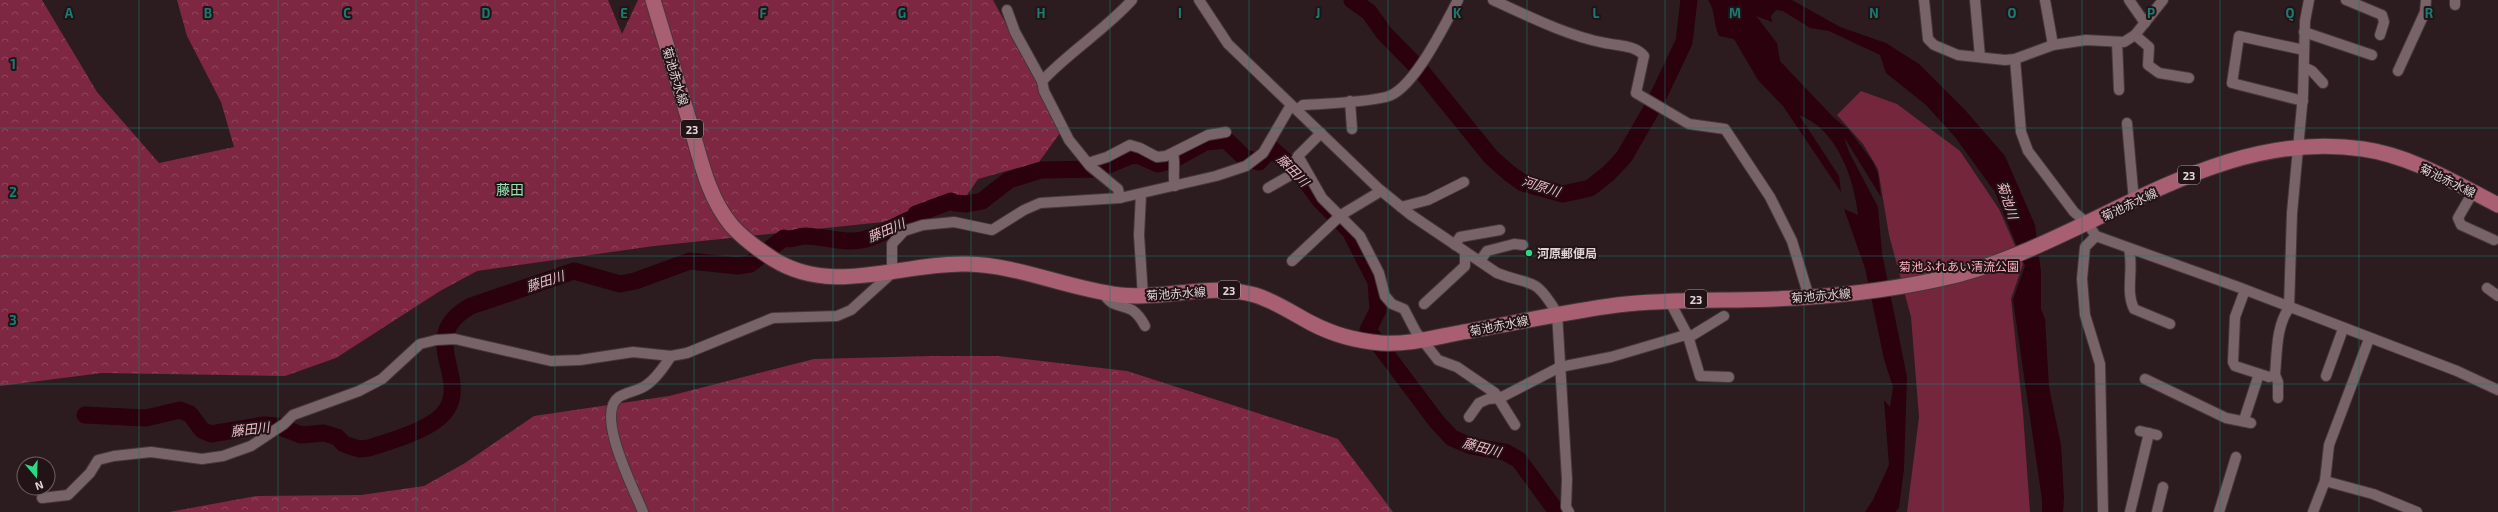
<svg xmlns="http://www.w3.org/2000/svg" width="2498" height="512" viewBox="0 0 2498 512" font-family="'Exo 2','Noto Sans JP',sans-serif">
<style>
.forest{fill:url(#forest-crowns)}
.green{fill:#74263d}
.water{fill:#2b010e}
.lines{fill:none;stroke-linecap:round;stroke-linejoin:round}
.river{stroke:#2b010e;stroke-width:17}
.street-casing{stroke:#45373a;stroke-width:12}
.primary-casing{stroke:#45373a;stroke-width:17}
.street{stroke:#786468;stroke-width:10}
.primary{stroke:#a75f71;stroke-width:15}
.grid{fill:none;stroke:#197b73;stroke-width:1;stroke-opacity:0.55}
.poi-dot{fill:#2cd884;stroke:#221316;stroke-width:1.5}
.labels{text-anchor:middle;dominant-baseline:central;stroke-width:4;stroke-linejoin:round;paint-order:stroke}
.shield{fill:#221316;stroke:#a6999c;stroke-width:1}
.shield-label{font-size:11px;font-weight:bold;fill:#dfd3d5}
.street-label{font-size:12px;fill:#dfd3d5;stroke:#221316}
.poi-label{font-size:12px;font-weight:bold;fill:#dfd3d5;stroke:#221316;text-anchor:start}
.park-label{font-size:12px;fill:#fdb1c0;stroke:#221316}
.water-label{font-size:13px;font-style:italic;fill:#f0bcc6;stroke:#221316}
.quarter-label{font-size:14px;fill:#98e2b3;stroke:#221316}
.grid-label{font-size:13px;text-anchor:middle;font-weight:bold;fill:#197b73;stroke:#221316;stroke-width:4;stroke-linejoin:round;paint-order:stroke}
</style>
<defs>
<pattern id="forest-crowns" width="20" height="18" patternUnits="userSpaceOnUse"><rect width="20" height="18" fill="#7e2742"/><path d="M2 6a3 3 0 1 1 6 0M12 15a3 3 0 1 1 6 0" fill="none" stroke="#90455c"/></pattern>
</defs>
<rect width="100%" height="100%" fill="#2c1c1f"/>
<!-- forest -->
<g class="forest">
<path d="M0 0H42L97 92 159 163 234 147 221 102 187 36 177 0H608L622 34 638 0H993L1063 129 1039 162 978 179 967 195 883 222 654 246 477 271 440 291 336 358 285 376 102 373 0 386Z"/>
<path d="M932 356H998L1127 371 1338 439 1393 512H169L256 496 361 495 424 486 465 463 534 416 669 396 814 359Z"/>
</g>
<!-- green -->
<path class="green" d="M1861 91 1897 104 1960 151 1999 209 2023 264 2011 299 2023 413 2030 512H1907L1919 417 1911 317 1889 235 1878 169 1863 144 1837 115Z"/>
<!-- water -->
<path class="water" d="M1708 0H1792L1840 27 1886 43 1919 64 1965 110 2005 156 2035 225 2041 272V309L2045 319 2049 387 2061 445 2064 498 2063 512H2042V500L2013 300 2025 266 1995 192 1955 137 1926 105 1886 73 1880 55 1829 31 1810 28 1783 11 1776 10 1771 16 1772 22 1756 16 1777 43 1780 61 1834 118 1848 129 1873 162 1878 174 1881 197 1844 137 1849 152 1878 207 1882 253 1907 377 1904 469 1899 508 1895 512H1865L1873 500 1889 465 1884 400 1890 407 1893 387 1884 359 1865 268 1844 209 1858 215C1854 178 1837 129 1799 115L1839 176 1841 192 1783 106 1758 80 1734 39 1719 36C1713 24 1716 11 1708 0Z"/>
<g class="lines">
<!-- river -->
<g class="river">
<path d="M1352 0 1369 12 1384 33 1423 73 1491 157 1509 173 1523 183 1563 194 1590 188 1609 173 1624 157 1654 105 1684 42 1689 0"/>
<path d="M85 415 146 418 180 410 190 414 202 430 211 434 264 425 278 426 301 435 324 433 337 437 344 444 359 449 369 448C391 441 435 429 447 409 468 375 416 336 471 306L574 271 620 284 635 281 690 261 738 266 750 264 784 238C791 241 797 236 805 236 824 236 847 245 866 239 884 234 899 223 916 217V214L951 201 955 203 967 204 982 201 1009 180 1041 170 1099 169 1135 154 1158 164 1173 160 1205 142 1226 140 1245 158 1259 162 1271 148 1302 176 1319 199 1350 231 1376 282 1378 310 1368 330 1437 422 1452 438 1471 446 1505 452 1519 460 1557 512"/>
</g>
<defs>
<g id="street">
<path d="M1199 0 1228 44 1379 189 1411 215 1497 273C1533 287 1534 275 1557 313L1567 479 1566 507 1569 512"/>
<path d="M1493 0C1528 16 1568 36 1605 43 1619 46 1635 45 1644 56L1636 93 1689 124 1725 129 1770 197 1792 241 1809 297"/>
<path d="M1924 0 1928 39 1934 45 1958 55 2005 60 2015 59 2053 45 2086 40 2124 42 2135 35 2163 0"/>
<path d="M1975 0 1980 57"/>
<path d="M2045 0 2053 45"/>
<path d="M2129 0 2145 23"/>
<path d="M2346 0 2382 15 2384 22 2380 35"/>
<path d="M2455 5V0"/>
<path d="M1007 10 1015 32 1042 81 1044 91 1069 140 1090 166 1118 189 1120 198"/>
<path d="M2304 32 2372 55"/>
<path d="M2135 35 2149 47 2148 65 2159 73 2189 78"/>
<path d="M2117 42 2119 90"/>
<path d="M2015 59 2021 132 2028 151 2074 212 2087 223 2096 236 2238 287 2457 371 2498 390"/>
<path d="M2304 67 2312 71 2323 83"/>
<path d="M2398 71 2425 12 2426 0"/>
<path d="M1042 81C1070 51 1105 30 1132 0"/>
<path d="M1350 101 1352 129"/>
<path d="M2303 101 2232 83 2239 36 2304 50"/>
<path d="M1297 110 1303 105C1329 103 1361 103 1386 97 1413 91 1445 24 1458 0"/>
<path d="M2127 123 2134 201"/>
<path d="M1321 133 1298 156 1322 198 1360 236 1379 273 1385 296 1392 304 1404 309 1416 332 1438 360 1457 367 1495 393 1515 425"/>
<path d="M1173 154C1176 166 1172 175 1175 186"/>
<path d="M1088 163 1107 157 1130 145 1140 148 1157 157 1166 156 1208 135 1226 132"/>
<path d="M1268 188 1289 176 1298 156"/>
<path d="M2473 192 2458 218 2461 225 2494 240"/>
<path d="M1141 194 1139 235 1143 296"/>
<path d="M1401 207 1428 200 1464 182"/>
<path d="M2096 236 2085 247 2082 279 2085 315 2100 364 2103 512"/>
<path d="M1455 245 1460 237 1500 230"/>
<path d="M2129 249C2134 269 2125 291 2134 309L2170 324"/>
<path d="M1292 261 1341 215 1381 191"/>
<path d="M1480 261 1487 251 1514 244 1523 245"/>
<path d="M2487 288 2498 296"/>
<path d="M2245 290 2235 317 2233 362 2235 366 2269 377 2275 375C2277 353 2276 326 2289 308L2292 213 2303 95 2305 21 2309 0"/>
<path d="M1103 292C1110 307 1120 304 1132 310 1138 314 1142 320 1145 326"/>
<path d="M1669 300 1688 336 1700 376 1729 377"/>
<path d="M1424 304 1465 266V252"/>
<path d="M2275 375 2278 382V398"/>
<path d="M2326 376 2343 329"/>
<path d="M2145 379 2226 418 2251 423"/>
<path d="M1469 417 1479 403 1488 399 1500 398 1560 367 1611 357 1682 336 1693 335 1724 316"/>
<path d="M2244 420 2259 374"/>
<path d="M2140 431 2157 435"/>
<path d="M2325 481 2373 494 2417 512"/>
<path d="M42 498 68 495 90 473 98 460 114 456 151 452 202 459 223 456 251 446 284 424 293 415 359 391 382 379 420 344 436 340 455 339 551 361 580 360 633 352 671 356 687 353 773 318 837 316 851 310 892 273V244L904 231 923 225 954 222 992 230 1024 210 1040 203 1120 198 1216 176 1246 166 1263 153 1291 105"/>
<path d="M643 512C635 491 594 414 619 397 627 392 637 391 645 386 656 379 664 367 671 356"/>
<path d="M2130 512 2149 433"/>
<path d="M2157 512 2163 487"/>
<path d="M2219 512 2236 457"/>
<path d="M2313 512 2325 481 2329 445 2369 339"/>
</g>
<path id="primary" d="M653 0C665 40 677 80 689 120 700 156 707 197 732 226 743 238 759 250 773 259 833 297 902 262 967 264 1019 265 1068 289 1120 295 1165 300 1211 282 1255 295 1275 301 1292 313 1311 323 1332 334 1357 341 1381 343 1408 345 1436 337 1463 332 1515 323 1565 312 1617 305 1670 299 1721 301 1774 299 1829 297 1885 291 1940 279 2085 248 2207 126 2363 149 2412 156 2455 183 2498 205"/>
</defs>
<!-- street casing -->
<use href="#street" class="street-casing"/>
<!-- primary casing -->
<use href="#primary" class="primary-casing"/>
<!-- street -->
<use href="#street" class="street"/>
<!-- primary -->
<use href="#primary" class="primary"/>
</g>
<!-- grid -->
<path class="grid" d="M139 0V512M278 0V512M416 0V512M555 0V512M694 0V512M833 0V512M971 0V512M1110 0V512M1249 0V512M1388 0V512M1527 0V512M1665 0V512M1804 0V512M1943 0V512M2082 0V512M2220 0V512M2359 0V512M0 128H2498M0 256H2498M0 384H2498"/>
<!-- markers -->
<circle class="poi-dot" cx="1529" cy="253" r="4"/>
<g class="labels">
<!-- shield labels -->
<g class="shield">
<rect x="681" y="120" width="22" height="18" rx="3"/>
<rect x="2178" y="166" width="22" height="18" rx="3"/>
<rect x="1218" y="281" width="22" height="18" rx="3"/>
<rect x="1685" y="290" width="22" height="18" rx="3"/>
</g>
<g class="shield-label">
<text x="692" y="129">23</text>
<text x="2189" y="175">23</text>
<text x="1229" y="290">23</text>
<text x="1696" y="299">23</text>
</g>
<!-- street labels -->
<g class="street-label">
<text transform="translate(676 76) rotate(73)">菊池赤水線</text>
<text transform="translate(2448 180) rotate(26)">菊池赤水線</text>
<text transform="translate(2129 204) rotate(-25)">菊池赤水線</text>
<text transform="translate(1176 293) rotate(-4)">菊池赤水線</text>
<text transform="translate(1821 295) rotate(-5)">菊池赤水線</text>
<text transform="translate(1499 325) rotate(-11)">菊池赤水線</text>
</g>
<!-- poi labels -->
<g class="poi-label">
<text x="1537" y="253">河原郵便局</text>
</g>
<!-- park labels -->
<g class="park-label">
<text x="1959" y="266">菊池ふれあい清流公園</text>
</g>
<!-- water labels -->
<g class="water-label">
<text transform="translate(1293 170) rotate(46)">藤田川</text>
<text transform="translate(1541 186) rotate(18)">河原川</text>
<text transform="translate(2008 200) rotate(72)">菊池川</text>
<text transform="translate(886 230) rotate(-23)">藤田川</text>
<text transform="translate(545 281) rotate(-18)">藤田川</text>
<text transform="translate(250 429) rotate(-7)">藤田川</text>
<text transform="translate(1482 447) rotate(15)">藤田川</text>
</g>
<!-- quarter labels -->
<g class="quarter-label">
<text x="510" y="189">藤田</text>
</g>
</g>
<g class="grid-label">
<text x="69" y="18">A</text>
<text x="208" y="18">B</text>
<text x="347" y="18">C</text>
<text x="486" y="18">D</text>
<text x="624" y="18">E</text>
<text x="763" y="18">F</text>
<text x="902" y="18">G</text>
<text x="1041" y="18">H</text>
<text x="1180" y="18">I</text>
<text x="1318" y="18">J</text>
<text x="1457" y="18">K</text>
<text x="1596" y="18">L</text>
<text x="1735" y="18">M</text>
<text x="1874" y="18">N</text>
<text x="2012" y="18">O</text>
<text x="2151" y="18">P</text>
<text x="2290" y="18">Q</text>
<text x="2429" y="18">R</text>
<text x="13" y="69">1</text>
<text x="13" y="197">2</text>
<text x="13" y="325">3</text>
</g>
<!-- north arrow -->
<g transform="translate(36 476) rotate(161)"><circle r="19" fill="#221316" stroke="#6e6062"/>
<path d="M0-3L7 15L0 10L-7 15Z" fill="#2cd884"/>
<text y="-6" font-size="11" font-weight="bold" text-anchor="middle" fill="#dfd3d5">N</text>
</g>
</svg>
